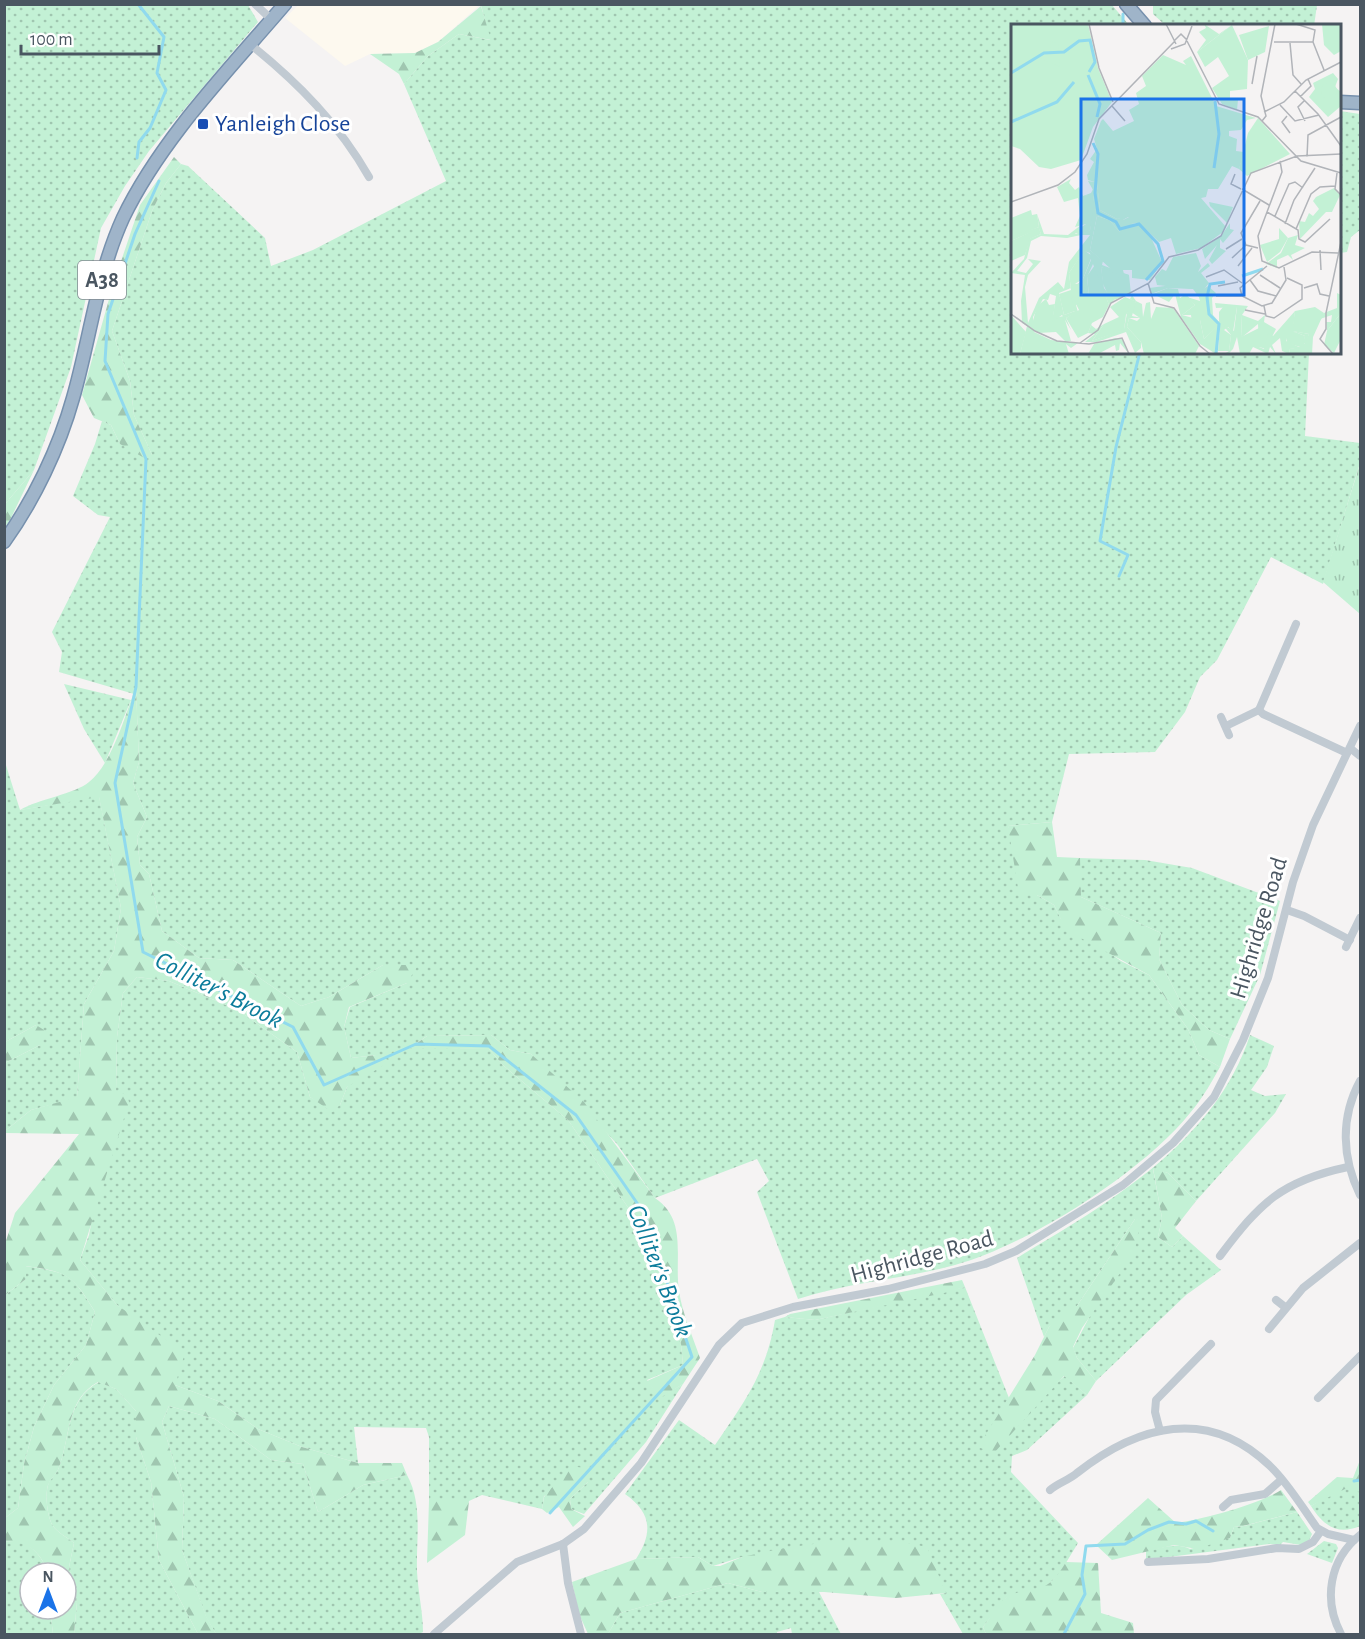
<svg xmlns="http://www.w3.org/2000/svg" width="1365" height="1639" viewBox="0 0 1365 1639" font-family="'Alegreya Sans',sans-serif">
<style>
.commercial{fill:#fdf9ef}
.grass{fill:url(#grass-dots)}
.forest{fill:url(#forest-firs)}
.park{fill:url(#park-tufts)}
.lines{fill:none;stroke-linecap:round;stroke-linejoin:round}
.stream{stroke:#90daee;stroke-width:3}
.trunk-casing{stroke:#7690ad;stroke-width:15}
.minor{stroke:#c1cad2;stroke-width:8}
.trunk{stroke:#9fb4c9;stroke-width:12}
.transit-dot{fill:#1a4fb4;stroke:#fff;stroke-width:2}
.labels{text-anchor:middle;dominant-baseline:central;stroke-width:6;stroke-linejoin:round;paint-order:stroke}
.shield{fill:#fff;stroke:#808990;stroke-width:1.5}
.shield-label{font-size:22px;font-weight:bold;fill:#4a5661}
.transit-label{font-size:24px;fill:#164399;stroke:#fff;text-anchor:start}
.street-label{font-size:24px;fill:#4a5661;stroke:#fff}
.water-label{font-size:26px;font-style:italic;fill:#0c7c9b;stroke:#fff}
.inset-river{fill:none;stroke:#90daee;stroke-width:3}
.inset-road{fill:none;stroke:#b1b4b9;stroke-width:1.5}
.view{fill:#1a73e8;fill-opacity:0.15;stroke:#1a73e8;stroke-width:3}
.inset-edge{fill:none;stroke:#4a5661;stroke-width:3}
</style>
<defs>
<pattern id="grass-dots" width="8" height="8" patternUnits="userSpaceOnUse" patternTransform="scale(1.5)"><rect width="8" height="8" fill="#c3f1d5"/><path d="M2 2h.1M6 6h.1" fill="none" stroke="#a0c6b0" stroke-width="1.8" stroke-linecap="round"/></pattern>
<pattern id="forest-firs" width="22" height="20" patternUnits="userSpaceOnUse" patternTransform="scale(1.5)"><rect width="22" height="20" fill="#c3f1d5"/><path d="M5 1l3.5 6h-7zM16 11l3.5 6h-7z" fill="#a0c6b0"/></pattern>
<pattern id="park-tufts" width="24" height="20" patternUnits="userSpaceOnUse" patternTransform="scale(1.5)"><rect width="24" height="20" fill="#c3f1d5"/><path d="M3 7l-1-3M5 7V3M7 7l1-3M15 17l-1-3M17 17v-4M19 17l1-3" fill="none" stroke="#a0c6b0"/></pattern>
</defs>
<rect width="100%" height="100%" fill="#f5f3f3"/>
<!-- commercial -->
<path class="commercial" d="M481 4 438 42 415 53 370 54 345 66 285 18 298 5Z"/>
<!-- grass -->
<g class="grass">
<path d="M5 5H248L258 22 149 151 125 186 101 228 71 367 34 470 5 504Z"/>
<path d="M481 5H1112L1129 25 1012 26V352L1309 353 1305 436 1360 443V463L1323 584 1271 557 1217 660 1200 677 1185 712 1155 752 1069 754 1052 822 1008 826 1037 895 1054 905 1061 919 1121 961 1149 975 1188 1029 1199 1055 1220 1067C1211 1083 1202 1099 1190 1113 1143 1172 1028 1245 955 1265 904 1279 849 1282 798 1299L757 1192 769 1181 757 1159 655 1198 617 1144 531 1054 510 1050 491 1035 427 1036 411 1047 489 1049 504 1066 568 1120 636 1219 681 1344 683 1365 647 1380 660 1397 683 1384 646 1442 584 1514 571 1509 570 1499 588 1482 544 1496 542 1509 482 1495 469 1501H429V1437L426 1428 354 1427 358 1463 302 1447 258 1429 218 1401 175 1385 139 1323 117 1305 80 1260 89 1235 116 1091 117 1037 123 993 137 977 169 981 238 1010 297 1052 310 1097 326 1106 340 1105 347 1087 376 1055 351 1058 344 1027 350 1007 407 983 383 965 329 997 301 1006 233 960 199 958 162 931 149 874 140 865 137 837 147 817 133 783 139 762 136 689 134 694 59 672 62 652 52 632 110 517 98 515 73 496 95 444 102 421 111 425 120 444 152 455 134 415 130 381 112 331 152 211 166 183 181 164 188 166 265 238 271 266 313 250 446 181 404 84 428 56 459 34 490 40Z"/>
<path d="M1153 5V4L1317 5 1314 26 1165 25 1153 14Z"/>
<path d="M1340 111 1360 114V230L1351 237 1347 252 1340 253Z"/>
<path d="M64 684 131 700 105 763 84 729Z"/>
<path d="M5 762 20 810 99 796 121 908 114 951 84 1004 77 1098 31 1110 5 1131V1063L40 1045 36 1025 5 1042Z"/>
<path d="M1077 858 1145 860 1192 868 1280 901 1260 975 1230 1039 1209 1030 1182 1005 1159 959 1161 933 1081 897Z"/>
<path d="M1250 1035 1274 1046 1267 1067 1251 1090 1265 1096 1286 1094 1275 1113 1196 1201 1168 1173 1153 1169 1162 1218 1158 1237 1172 1247 1183 1236 1221 1270 1186 1295 1096 1381 1077 1358 1073 1348 1141 1219H1135L1077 1306 1049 1327 1044 1337 1017 1258C1108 1203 1215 1143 1250 1035Z"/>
<path d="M25 1266C70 1273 71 1273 95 1312L86 1345 54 1385 34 1427 24 1464 18 1508 5 1518V1295L26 1279Z"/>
<path d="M965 1287 1009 1398 979 1447 1065 1376 1087 1395 1027 1450 1012 1456 1011 1472 1078 1543 1058 1576 1044 1588 1006 1598 983 1627 986 1634H963L940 1594 946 1593 742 1557 713 1566 698 1557 636 1559C653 1533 652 1513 625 1494L679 1420 715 1445C745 1401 766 1373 775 1320L785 1317 815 1320Z"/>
<path d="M99 1382 116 1389 136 1411V1437L151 1482 159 1560 198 1634H74L77 1602 69 1567 74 1543C68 1538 57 1532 53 1526 47 1517 45 1495 48 1485 50 1479 55 1475 58 1470 71 1438 65 1400 99 1382Z"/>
<path d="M169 1406 215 1419 271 1460 303 1464 318 1512 363 1485 407 1475C423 1504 416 1539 417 1571 418 1592 423 1612 423 1632L419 1634H216L206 1617 182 1550 184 1497 162 1422Z"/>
<path d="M1360 1477V1526C1337 1536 1323 1525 1311 1506Z"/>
<path d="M1297 1512 1312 1534 1309 1541 1301 1545 1283 1542 1280 1545 1269 1544 1146 1560V1551C1160 1548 1177 1542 1190 1549L1230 1538 1234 1527 1244 1526Z"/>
<path d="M18 1541C33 1545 43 1558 48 1573H30V1609H50L53 1634H5V1542Z"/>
<path d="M1324 1541 1336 1544 1338 1548 1332 1563 1307 1554Z"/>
<path d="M728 1583 762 1592H819L841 1634H792L791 1628 777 1632V1634H608L620 1613Z"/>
</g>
<!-- forest -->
<g class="forest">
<path d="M481 6 491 40 459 34 428 56 404 84 399 74 370 54 415 53 438 42Z"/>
<path d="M174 157 181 164 166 183 152 211 112 331 130 381 134 415 152 455 146 459 120 444 111 425 94 418 82 395 113 285 140 205Z"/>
<path d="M34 470 10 520 5 527V504Z"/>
<path d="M136 687 139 762 133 783 147 817 137 837 140 865 149 874 162 931 199 958 233 960 301 1006 329 997 383 965H418L407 983 349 1007 344 1027 351 1058 376 1055 391 1061 347 1087 340 1105 332 1112 310 1097 297 1052 238 1010 169 981 137 977 123 993 117 1037 116 1091 127 1095 129 1102 80 1260 117 1305 185 1353 175 1385 218 1401 258 1429 302 1447 358 1463H402L407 1475 363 1485 318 1512 303 1464 271 1460 215 1419 169 1406 162 1422 184 1497 182 1550 206 1616 216 1634H198L159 1560 151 1482 136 1437V1411L116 1389 98 1382C65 1400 71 1438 58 1470 55 1475 50 1480 48 1485 45 1495 47 1517 53 1526 57 1532 68 1538 74 1543L69 1567 77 1602 74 1634H53L50 1609H66V1573H48C41 1552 27 1540 5 1542V1518L18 1508 24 1464 34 1427 54 1385 86 1345 95 1312C73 1275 68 1272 26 1266V1279L5 1295V1244L15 1213 79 1134 5 1133V1131L31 1110 77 1097 84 1004 114 951 121 908 99 797 20 810C38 799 75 794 89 782 112 764 125 715 136 687Z"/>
<path d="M1052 822 1057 857 1080 858 1081 897 1161 933 1159 959 1182 1005 1209 1030 1230 1039 1220 1067 1199 1055 1188 1029 1149 975 1066 930 1054 905 1037 895 1019 894 1008 826Z"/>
<path d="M36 1025 44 1030 40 1045 5 1063V1042Z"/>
<path d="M491 1035 510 1050 531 1054 584 1102 655 1198C688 1220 674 1258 679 1291 682 1313 693 1337 700 1358L683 1384 660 1398 647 1381 683 1365 681 1344 636 1219 568 1120 504 1066 489 1049 410 1048 427 1036Z"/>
<path d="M1153 1168 1168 1173 1196 1201 1175 1228 1183 1236 1172 1247 1158 1237 1162 1218Z"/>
<path d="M1135 1219H1141L1134 1253 1082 1328 1073 1347 1077 1358 1096 1381 1087 1395 1064 1376 994 1453 978 1447 1035 1355 1049 1327 1067 1306H1077Z"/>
<path d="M962 1280 965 1287 944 1293 815 1320 785 1317 790 1314Z"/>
<path d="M1360 1460V1492L1345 1489 1311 1506 1308 1502 1337 1477 1353 1478Z"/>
<path d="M570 1466 585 1468 588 1482 570 1499 571 1509 585 1516 573 1527 559 1507 547 1513 542 1509 544 1497Z"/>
<path d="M1281 1490 1297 1512 1243 1526 1234 1527 1230 1538 1197 1549 1174 1545 1112 1560 1096 1545 1148 1498 1176 1523C1201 1520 1260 1504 1281 1490Z"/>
<path d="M429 1501H469L465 1535 427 1563Z"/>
<path d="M896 1541 927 1547 946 1593 896 1598 824 1592H762L728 1583 620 1613 608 1634H588L579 1614 572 1582 636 1559 698 1557 713 1566H720L742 1557 779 1549 827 1542Z"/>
<path d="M1066 1562 1098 1563 1101 1613 1133 1623 1134 1634H986L983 1627C990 1619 998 1602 1007 1597 1036 1582 1044 1600 1066 1562Z"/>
</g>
<!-- park -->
<path class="park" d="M1360 464V614L1323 582Z"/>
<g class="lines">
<!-- stream -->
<g class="stream">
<path d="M1123 14V26"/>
<path d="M137 158 139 142 150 128 166 90 157 73 164 37 138 4"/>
<path d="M159 181 135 234 108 314 105 361 146 459 136 687 115 783 143 952 293 1027 324 1085 416 1044 489 1046 576 1115 644 1213 692 1357 550 1513"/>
<path d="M1119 576 1128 555 1100 541 1116 447 1140 352"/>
<path d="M1354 1481 1360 1480"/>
<path d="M1064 1634 1085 1594 1082 1575 1086 1546 1125 1544 1148 1530 1169 1522 1186 1524 1196 1521 1213 1531"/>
</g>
<defs>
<g id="trunk">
<path d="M1126 4 1145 26"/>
<path d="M1340 102 1360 103"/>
<path d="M4 542C34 500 59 448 73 398 90 339 97 275 123 218 161 139 228 71 285 4"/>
</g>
</defs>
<!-- trunk casing -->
<use href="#trunk" class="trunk-casing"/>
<!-- minor -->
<g class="minor">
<path d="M255 4 272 20"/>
<path d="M251 45C298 83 339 124 369 177"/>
<path d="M1296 624 1259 710 1263 714 1347 753"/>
<path d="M1221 717 1229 735"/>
<path d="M1226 726 1259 710"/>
<path d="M1350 748 1360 756"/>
<path d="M1287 910 1304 916 1350 940"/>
<path d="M1346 947 1360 918"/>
<path d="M1360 1081C1340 1118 1342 1158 1360 1195"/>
<path d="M1220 1256C1260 1203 1281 1181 1348 1167"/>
<path d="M1276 1300 1285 1307"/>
<path d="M1269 1329 1303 1288 1360 1243"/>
<path d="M1318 1398 1360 1356"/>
<path d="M1160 1431 1155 1412 1156 1400 1211 1344"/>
<path d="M1050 1490C1058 1483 1069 1480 1077 1473 1138 1425 1208 1406 1270 1466 1288 1483 1302 1507 1317 1528L1328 1534 1354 1540"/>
<path d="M1223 1507 1231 1500 1265 1494 1281 1480"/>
<path d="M563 1544 568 1583 581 1634"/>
<path d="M1148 1562 1208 1559 1277 1548 1299 1549 1313 1542 1321 1531"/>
<path d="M434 1634 517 1562 563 1544 584 1529 641 1463 719 1345 742 1323 793 1307 888 1289 985 1264 1016 1251 1123 1185 1173 1143 1214 1097 1243 1040 1268 978 1293 882 1313 825 1360 726"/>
<path d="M1341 1634C1323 1600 1329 1560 1360 1535"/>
</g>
<!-- trunk -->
<use href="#trunk" class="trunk"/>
</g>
<!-- markers -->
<rect class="transit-dot" x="197" y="118" width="12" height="12" rx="3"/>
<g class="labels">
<!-- shield labels -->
<rect class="shield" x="78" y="261" width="48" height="38" rx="4.5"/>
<g class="shield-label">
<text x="102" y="280">A38</text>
</g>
<!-- transit labels -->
<g class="transit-label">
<text x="215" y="124">Yanleigh Close</text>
</g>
<!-- street labels -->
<g class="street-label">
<text transform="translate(1259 928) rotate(-73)">Highridge Road</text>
<text transform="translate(922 1257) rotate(-15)">Highridge Road</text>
</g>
<!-- water labels -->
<g class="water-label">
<text transform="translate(219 990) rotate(27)">Colliter's Brook</text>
<text transform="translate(660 1271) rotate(69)">Colliter's Brook</text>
</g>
</g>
<!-- overview -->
<g transform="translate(1011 24)">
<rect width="330" height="330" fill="#f5f3f3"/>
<path d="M0 0H77L87 44 101 78 82 103 70 136 40 145 28 143 9 125 0 122ZM221 1 237 36 236 65 219 67V75L227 76 226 86 211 80 201 64 218 52 207 33 194 43 186 28ZM152 31 175 41 172 37 180 32 205 82 245 94 236 96 230 106 218 107V112L226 115 225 127 233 128 228 145 221 142 207 165H197L195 173 190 174 215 203 212 208 190 224 165 230 160 214 148 218 128 199 120 200 128 201 138 209 151 238 139 256 121 254V246H112L113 250 101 246 79 226 86 192 98 196 109 208 112 196 118 193 106 195 89 186 86 159 82 166 77 157 84 158 77 156 76 151 83 138 79 135 86 125 83 115 90 97 92 95 102 107 123 97 118 86 128 80 125 69 135 62 131 52ZM60 155 58 159 64 166 68 163 72 172 82 170 84 184 79 206 70 211 63 208 75 200 64 203 69 192 67 174 53 178 46 163ZM198 178 222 183 216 199 199 182ZM20 186 21 191 26 190 28 203 1 214 0 194ZM219 199V205L223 206 212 219 209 215V224L215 227 201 240 198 236 206 221 194 235 191 225 210 212ZM28 204 30 210 19 215 14 231 0 237V217ZM268 204 277 214 269 228 256 238 249 221 268 215ZM73 226 81 232 72 255 64 260 73 259 78 272 76 252 84 241 98 281 92 293 81 299 77 309 67 314 55 294 68 286 64 278V287L53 291 48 270 60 266 58 249ZM185 229 190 242 187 248 197 239 199 242 190 249 198 259 188 272 190 276 182 265 146 261 144 253 151 245 155 247 162 233ZM90 243 118 251 120 270 100 277 92 260ZM157 264 167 265 169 274 175 270 184 281 171 291 189 296 193 315 208 299V288L212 283H226L222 308 217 303 213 306 220 311 218 327H207L209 302 205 330 189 320 170 293 164 270 158 278 142 270ZM114 273 124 277 115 291 113 306 81 317 93 300 108 293 99 283ZM35 275 38 281 44 280 42 294 53 292 60 317H54L45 308 27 309 20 304 26 282ZM125 277 131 280 132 293 135 279 139 278 140 295 145 283 162 284 188 322 184 330H133L130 318 116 303 118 294 126 297 129 294 120 288ZM304 283 313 289 302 313 301 330H278L279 325 289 323 276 319 275 313 284 308 294 312 293 320 298 310 281 307 284 287ZM330 289V315L323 329 313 321 316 307ZM0 291 15 308 9 330H0ZM231 291 247 297 254 291 253 298 265 305 255 325 248 323 247 300 230 314Z" fill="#c3f1d5"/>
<path d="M193 0 208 10 221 1 186 28 195 16 188 8 195 4ZM39 17 47 20 49 43 29 34 16 37 40 27ZM86 157 89 186 106 195 120 191 112 196V201L116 202 109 208 98 196 86 192 79 226 92 237 91 241 118 251 108 256 106 250 90 243 93 264 103 277 98 281 82 240 76 253 78 272 72 259 48 269 53 291 64 287 59 269 64 277 69 278 65 281 67 288 55 294 60 306 51 291 41 298 45 272 39 270 37 276 32 275 22 293 23 308 40 316 67 319 60 324 55 320 58 330H9L16 302 11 299 10 277 14 251 0 249 13 235 18 215 30 210 28 205 0 217V212L28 203 26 190 33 210 57 211 74 198 64 210 79 206 83 179 82 171 72 172 80 169ZM70 211H79L58 238 53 265 47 258 28 274 17 299 14 263 17 251 30 237 17 235 22 240 15 249 6 247 16 234 20 217 30 212 56 214ZM73 227 79 229 80 236 72 255 60 266 58 249ZM177 259 183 265 157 264 140 270 138 264ZM197 262 205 269 201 274 202 291 209 299 193 315 189 296 181 299 180 291H171L184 281 176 273 189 277 187 269ZM326 269 330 271V289L316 307 315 298H320L321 291 309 295 313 289 326 284ZM121 271 125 277 121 292 131 294H118L116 303 130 318V324L124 329 115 308 86 318H74L84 310 77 309 80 301 85 305 93 300 81 317 113 305 117 284 123 277 119 275ZM204 279 237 282 231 291 230 313 248 304V323L253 325 257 309 262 312 284 287 282 307 298 310 295 319H292L294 312 284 308 279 318 276 313 275 317 290 324 279 325 278 330 271 327 269 314 261 321 265 330 259 323 257 330 242 323 238 330H229L226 313 222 325 217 330H213L218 327 220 311 211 300 223 307 226 283 205 284ZM104 314 111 315 118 330 109 319 108 326 105 327 104 321 87 330H77L83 320Z" fill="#c3f1d5" fill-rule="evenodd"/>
<path d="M311 0H330V27L323 31 313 21ZM258 2 254 28 237 36 228 11ZM322 49 327 55 324 63 330 68V82L317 93 298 73 304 65 302 59ZM247 94 279 130 236 152 228 145 237 109ZM323 164 329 171 321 188H315L289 215 288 197 294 198 298 189 302 192 308 185 302 177 305 173ZM287 211 284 221 294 224 280 231 282 236 277 231 266 236V244L255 240 270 229 277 214Z" fill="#c3f1d5"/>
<path d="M310 67a8 8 0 1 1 16 0a8 8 0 1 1-16 0Z" fill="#c3f1d5"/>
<path class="inset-river" d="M0 49 33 29 53 28 68 17 79 16 84 38 78 48M77 51 89 80 86 93M0 98 46 78 63 58M82 119 87 130 84 169 87 189 105 198 109 205 128 200 147 220 152 237 135 256M203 144 208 110 204 77M231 252 252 245M205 330 208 300 198 290 196 273 199 260 214 258"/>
<path class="inset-road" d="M78 0 88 44 102 78M155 0 165 20M285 0 304 6 302 18M163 17 170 10 176 16M176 17 208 80 247 93 290 137 330 149M263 18H302M302 18 313 46M279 19 282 51 290 60M160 25 174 20 181 2M241 60 246 32M284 67 307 90 330 122M289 73 300 62 297 55M293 77 287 83 294 97M269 81 284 97 308 91M101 82 114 97M253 88 273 78 295 56 330 38M276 92 271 98 279 109M251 97 255 92 250 72 264 0M296 133 297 111 330 93M269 137 271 148 247 212 251 237 268 244 301 228 327 229M326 149 324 165 330 171M224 150 220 160 230 165M231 165 258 181M0 178 47 161 64 148 76 130 88 95 164 17M256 188 287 206 288 215 294 218 319 195M264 192 278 160 284 158 292 164M274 200 283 176 304 144M285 205 300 170 309 163 324 162M247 224 235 221 230 209 249 177M215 225 231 215M309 226 310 246M221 234 235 221M227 242 241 224M256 242 229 264 231 272 251 282 261 279 275 256 273 243M249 251 269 264M195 253 213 246 231 259M239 256 247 267 265 272M137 259 143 279 163 284 189 322 199 330M207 262 227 258M293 264 306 260 309 270 318 272M205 272H231M253 282 255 292 263 294 291 275V261L276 254M234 286 254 290M0 290 24 307 46 317 78 320 111 314 118 330M69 319 87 306 100 279 138 259 158 233 187 226 210 212 240 149 286 132 330 130M322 330 309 315 315 305V289L330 218"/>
<path class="view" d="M70 75H233V271H70Z"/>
<rect width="330" height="330" class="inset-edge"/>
</g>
<!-- border -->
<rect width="1365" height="1639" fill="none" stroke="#4a5661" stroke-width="12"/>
<!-- north arrow -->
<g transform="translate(48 1591)"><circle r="28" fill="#ffffff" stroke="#b7bbc0" stroke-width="1.5"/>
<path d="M0-4.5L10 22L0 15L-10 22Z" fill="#1a73e8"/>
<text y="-9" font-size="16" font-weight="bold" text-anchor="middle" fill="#4a5661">N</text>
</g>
<!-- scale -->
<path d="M21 45v9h138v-9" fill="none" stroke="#4a5661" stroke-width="3"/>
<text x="30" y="45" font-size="18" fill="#4a5661" stroke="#ffffff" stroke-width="4.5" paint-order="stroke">100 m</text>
</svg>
